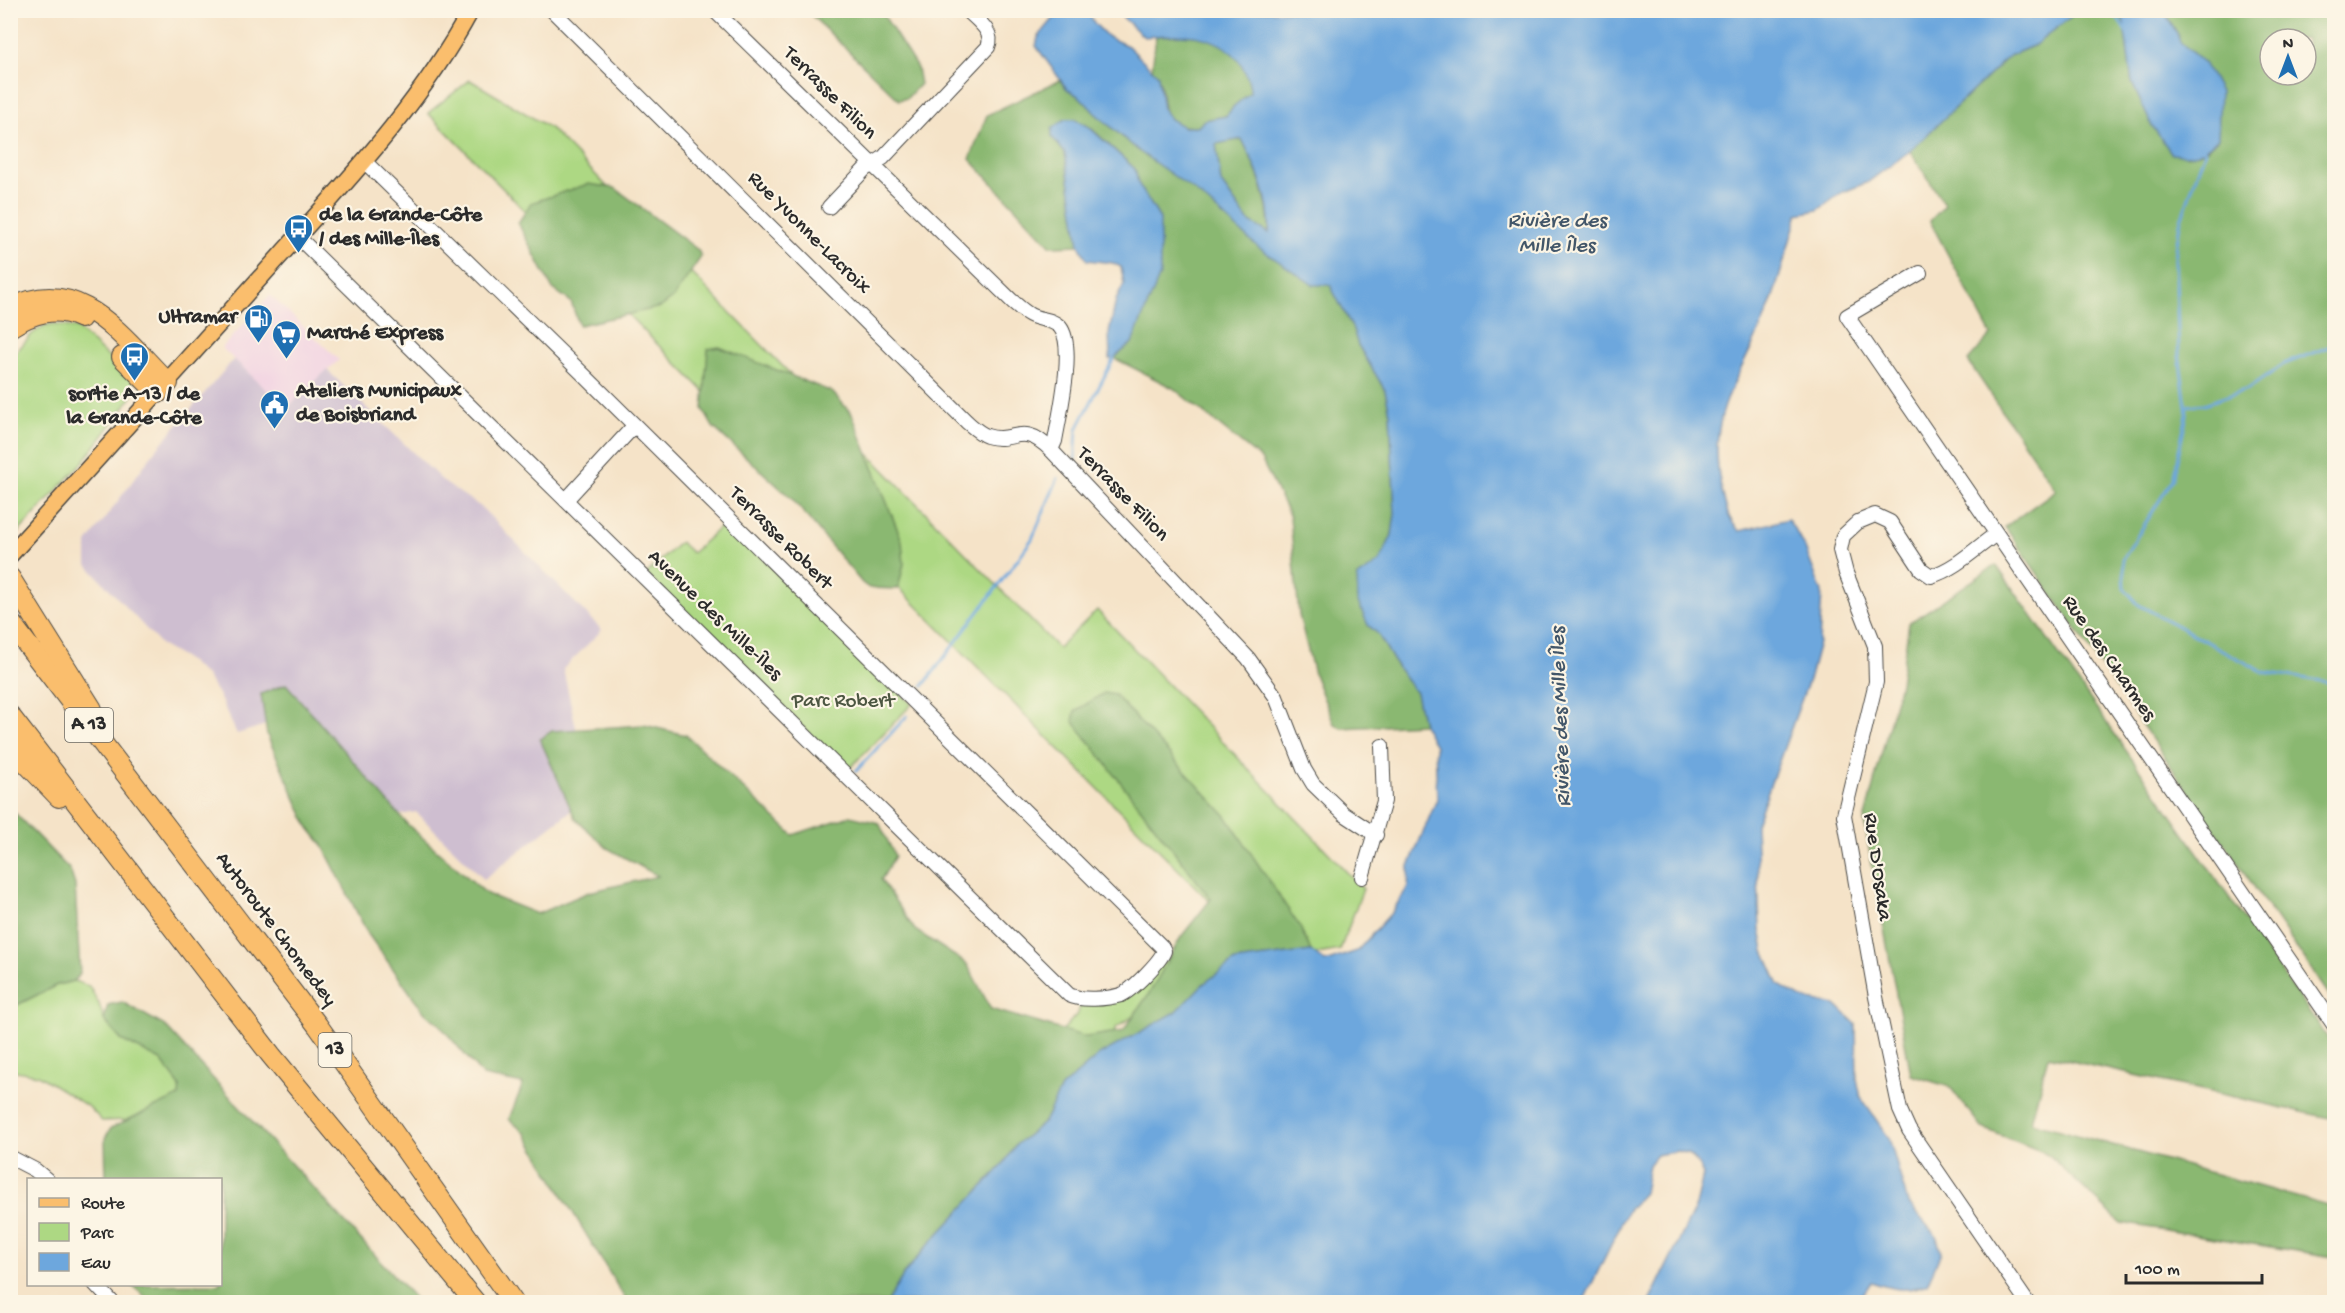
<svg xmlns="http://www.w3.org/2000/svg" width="2345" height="1313" viewBox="0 0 2345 1313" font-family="'Gochi Hand',sans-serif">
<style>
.built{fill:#f1d0e2}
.industrial{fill:#cebed0}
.green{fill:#add883;stroke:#6c8257;stroke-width:1.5}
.forest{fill:#8ab871;stroke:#5a724e;stroke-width:1.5;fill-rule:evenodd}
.water{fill:#6da7dd;stroke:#4c6984;stroke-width:1.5;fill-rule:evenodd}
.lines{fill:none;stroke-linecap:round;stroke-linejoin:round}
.stream{stroke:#6da7dd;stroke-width:3}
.minor-casing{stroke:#494743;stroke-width:16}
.major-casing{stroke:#494743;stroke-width:19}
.highway-casing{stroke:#494743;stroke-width:22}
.minor{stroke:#fff;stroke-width:14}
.major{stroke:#fabe6d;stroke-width:16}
.highway{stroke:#fabe6d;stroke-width:20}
.labels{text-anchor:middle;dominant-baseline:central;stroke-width:4.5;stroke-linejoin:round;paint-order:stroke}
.shield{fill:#fcf5e5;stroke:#6a6863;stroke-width:1.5}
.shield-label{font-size:20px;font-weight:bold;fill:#2b2b2b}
.street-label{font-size:21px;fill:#2b2b2b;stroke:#fcf5e5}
.poi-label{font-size:21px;font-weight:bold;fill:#2b2b2b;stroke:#fcf5e5;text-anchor:start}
.park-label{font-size:21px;fill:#4c5641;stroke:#fcf5e5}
.water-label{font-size:22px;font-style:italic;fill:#425669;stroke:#fcf5e5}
</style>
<rect width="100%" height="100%" fill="#fcf5e5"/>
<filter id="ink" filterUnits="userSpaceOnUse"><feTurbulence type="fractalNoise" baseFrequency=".0167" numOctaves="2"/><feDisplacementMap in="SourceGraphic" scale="12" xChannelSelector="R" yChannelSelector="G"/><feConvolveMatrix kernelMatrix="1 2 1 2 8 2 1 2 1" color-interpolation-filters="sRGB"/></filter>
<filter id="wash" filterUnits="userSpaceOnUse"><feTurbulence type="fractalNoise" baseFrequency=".008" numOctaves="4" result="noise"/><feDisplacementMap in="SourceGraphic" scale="24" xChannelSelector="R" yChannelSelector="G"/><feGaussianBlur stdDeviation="1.35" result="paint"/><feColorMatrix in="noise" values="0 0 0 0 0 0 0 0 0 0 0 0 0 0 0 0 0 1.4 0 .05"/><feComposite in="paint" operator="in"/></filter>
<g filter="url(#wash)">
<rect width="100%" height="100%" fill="#f5e3c8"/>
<!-- built -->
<path class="built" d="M270 295 339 360 286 409 222 348Z"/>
<!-- industrial -->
<path class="industrial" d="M234 359 286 409 327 370 445 483 481 507 602 630 563 669 591 795 484 879 416 812 368 821 272 723 237 734 218 694 206 676 190 662 162 646 87 565V543L154 452Z"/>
<!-- green -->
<g class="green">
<path d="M470 80 550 128 1058 648 1097 610 1363 889 1340 950 1270 962 428 113Z"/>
<path d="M52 324 77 328 133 380 134 394 84 461 11 540 10 359 32 334 44 326Z"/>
<path d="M726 522 912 704 847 771 646 574 680 542 692 553Z"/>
<path d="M1177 949 1147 1006 1116 1028 1114 1034 1035 1061 1078 1013 1081 1003 1118 999 1159 967Z"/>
<path d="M74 981 89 986 99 1004 104 1020 121 1040 161 1060 180 1086 179 1097 127 1120 102 1121 89 1107 38 1075 11 1070V1008L57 985Z"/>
</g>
<!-- forest -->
<g class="forest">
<path d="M2122 10 2132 83 2187 156 2205 151 2218 138 2204 63 2180 42 2177 33 2164 11H2334V1002L2005 527 2056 490 1968 361 1991 335 1930 221 1945 205 1910 151 2009 56 2035 45 2073 15 2094 11ZM2270 39H2306V75H2270Z"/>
<path d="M807 11H881L917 68 920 84 907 98 899 100Z"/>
<path d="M1191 35C1200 37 1211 38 1219 43 1236 52 1250 73 1250 93L1234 106 1226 116 1204 120 1199 127C1146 129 1174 89 1152 70L1156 36Z"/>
<path d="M1060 80 1067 89 1080 97 1096 114 1140 152 1330 285 1353 329 1358 345 1385 390 1390 413 1395 514 1392 535 1380 561 1357 578 1368 625 1378 634 1398 668 1416 693 1423 724 1341 728 1334 724 1314 674 1299 615 1290 517 1261 459 1173 388 1114 358 1132 343 1160 219 1138 183 1135 169 1090 127 1074 119H1065L1052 137 1065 153 1079 245 1051 246 970 159 987 115Z"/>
<path d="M1242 139C1256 168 1270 200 1269 234L1248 221 1221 183 1216 144Z"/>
<path d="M588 184 615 188 698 250 701 257 673 298 661 307 579 325 571 302 552 288 518 223 531 203Z"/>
<path d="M719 347 832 392 852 414 902 541 904 564 898 589 869 588 862 583 793 500 713 427 703 409 708 349Z"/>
<path d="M1996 565 2334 1047V1119L2048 1056 2031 1122 2332 1207 2334 1257 2121 1223 2046 1153 1982 1128 1950 1087 1911 1075 1864 821 1900 683 1909 623Z"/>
<path d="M286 684 408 825 487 894 537 914 589 892 658 876 607 848 575 818 540 739 552 731 644 725 686 735 793 835 850 816 879 823 895 856 881 880 915 930 967 964 991 1009 1086 1037 1123 1031 1150 992 1181 937 1211 899 1073 721 1075 711 1104 693 1115 695 1226 816 1300 927 1311 951 1235 961 1202 985 1176 1012 1099 1055 1061 1088 1044 1122 1016 1145 1002 1166 928 1245 904 1274 887 1302H627L525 1133 509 1119 523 1084 483 1076 438 1023 424 1012 368 934 322 844 309 828 267 735 261 694Z"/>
<path d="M11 809 70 870 75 885 80 974 74 981 57 985 11 1008Z"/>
<path d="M122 1002 165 1026 418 1302H152L131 1285 220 1284V1180L106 1179 105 1138 111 1128 179 1096 180 1086 161 1060 121 1040 104 1020 108 1005Z"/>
</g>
<!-- water -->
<g class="water">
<path d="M1060 11H1087L1095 24 1108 37 1128 46 1158 75 1163 109 1170 119 1184 127H1198L1204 120 1226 116 1234 106 1250 93C1250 82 1247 76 1242 66 1222 31 1179 33 1144 37L1116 11H2094L2073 15 2035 45 2009 56 1910 151 1868 182 1841 193 1818 210 1798 214C1787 248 1779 285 1765 318 1737 384 1703 419 1723 495 1727 511 1728 520 1740 531L1788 519 1803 543 1822 592 1819 643 1810 677 1756 824 1760 929 1764 951 1779 985 1803 999 1836 1005 1856 1024 1857 1079 1861 1098 1889 1138 1908 1203 1937 1237 1941 1253 1927 1284C1906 1293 1892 1289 1871 1282L1858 1302H1649L1696 1206 1703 1175 1697 1162 1688 1154 1677 1151 1657 1155 1649 1165 1644 1193 1628 1210 1583 1302H887L904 1274 928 1245 1002 1166 1016 1145 1044 1122 1061 1088 1099 1055 1176 1012 1202 985 1235 961 1311 951 1325 962 1357 951 1392 912 1408 887 1409 866 1437 799 1435 746 1423 724 1416 693 1398 668 1378 634 1368 625 1358 602 1357 578 1380 561 1392 535 1395 514 1390 413 1385 390 1358 345 1353 329 1330 285H1313L1258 247 1195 191 1140 152 1096 114 1080 97 1067 89 1036 46 1038 37ZM1242 139C1256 167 1272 202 1269 233L1248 221 1221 183 1216 144Z"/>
<path d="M2122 11H2164L2177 33 2180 42 2204 63 2220 92 2218 138C2202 154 2194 157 2172 154L2151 124 2132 83Z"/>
<path d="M1065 119H1074L1089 127 1135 169 1138 183 1160 219V275L1132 343 1114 358 1110 359 1109 333 1116 300 1124 284 1121 267 1113 263 1087 260 1079 245 1065 153 1052 137V129Z"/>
</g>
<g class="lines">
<!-- stream -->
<g class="stream">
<path d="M2112 10 2127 33"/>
<path d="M2203 148 2205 151 2180 223 2175 258 2179 354 2187 414 2173 479 2123 559 2125 589 2139 605 2263 672 2328 682 2334 690"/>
<path d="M2186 406 2204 404 2248 389 2284 364 2334 345"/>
<path d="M1075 464 1077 429 1114 358"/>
<path d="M923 686 1018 559 1032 539 1058 478"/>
<path d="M856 771 907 716"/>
</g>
</g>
</g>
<g filter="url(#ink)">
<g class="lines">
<defs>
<g id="minor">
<path d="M552 10 967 422C973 427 979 433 987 436 1014 445 1021 420 1051 450L1248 658 1276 697 1304 769 1313 784 1344 814 1376 835"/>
<path d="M714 10 1012 301C1018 306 1023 311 1030 315 1039 320 1053 319 1060 327 1076 346 1059 417 1055 441L1051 450"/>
<path d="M829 207 865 169 883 158 988 47C995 32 977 20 967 10"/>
<path d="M298 237 1069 995C1081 1001 1107 999 1121 995 1131 991 1160 962 1164 951L1162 947 586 377 364 161"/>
<path d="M1920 273 1847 316 2334 1025"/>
<path d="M566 500 634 426"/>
<path d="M1996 534C1975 549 1955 569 1931 576L1921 569 1890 522 1875 515 1858 522 1843 536 1840 550 1846 573 1875 646 1876 682 1844 815 1876 997 1900 1110 1909 1130 2027 1302"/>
<path d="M1362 877 1384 801 1382 746"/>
<path d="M10 1157 35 1170 47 1180"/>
<path d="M95 1284 112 1302"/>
</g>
<path id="major" d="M10 555C100 455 190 357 279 257 349 179 421 103 471 10"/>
<g id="highway">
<path d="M10 309C79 271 124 340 168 383"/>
<path d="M10 327C32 313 56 305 81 318"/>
<path d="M122 357 158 393"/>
<path d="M10 578 92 709"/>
<path d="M10 622 318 1026 513 1302"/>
<path d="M10 716 271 1055 475 1302"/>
<path d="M10 746 59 797"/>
</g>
</defs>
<!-- minor casing -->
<use href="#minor" class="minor-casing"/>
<!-- major casing -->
<use href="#major" class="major-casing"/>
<!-- highway casing -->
<use href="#highway" class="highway-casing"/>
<!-- minor -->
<use href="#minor" class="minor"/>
<!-- major -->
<use href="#major" class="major"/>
<!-- highway -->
<use href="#highway" class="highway"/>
</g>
</g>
<!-- icons -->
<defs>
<symbol id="bus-pin" viewBox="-11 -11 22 30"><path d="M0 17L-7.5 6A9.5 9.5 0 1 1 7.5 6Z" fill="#1f6fb2" stroke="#fcf5e5"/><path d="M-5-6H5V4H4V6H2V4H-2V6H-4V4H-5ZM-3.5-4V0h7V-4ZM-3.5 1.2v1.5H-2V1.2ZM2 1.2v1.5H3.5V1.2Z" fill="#fff"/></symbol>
<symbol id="fuel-pin" viewBox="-11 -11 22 30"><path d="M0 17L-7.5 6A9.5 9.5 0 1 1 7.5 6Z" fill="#1f6fb2" stroke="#fcf5e5"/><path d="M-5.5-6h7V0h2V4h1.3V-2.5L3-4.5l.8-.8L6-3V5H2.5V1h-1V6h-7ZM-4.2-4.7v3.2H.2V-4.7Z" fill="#fff"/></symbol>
<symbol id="supermarket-pin" viewBox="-11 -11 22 30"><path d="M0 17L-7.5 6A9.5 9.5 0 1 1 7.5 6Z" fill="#1f6fb2" stroke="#fcf5e5"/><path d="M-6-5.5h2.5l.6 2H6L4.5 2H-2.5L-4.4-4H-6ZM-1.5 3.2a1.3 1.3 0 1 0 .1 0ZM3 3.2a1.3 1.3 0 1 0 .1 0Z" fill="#fff"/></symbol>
<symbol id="civic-pin" viewBox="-11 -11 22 30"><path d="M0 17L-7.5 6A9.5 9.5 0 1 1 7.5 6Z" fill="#1f6fb2" stroke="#fcf5e5"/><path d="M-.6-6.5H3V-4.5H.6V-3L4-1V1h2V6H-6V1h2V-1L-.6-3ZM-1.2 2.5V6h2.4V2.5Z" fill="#fff"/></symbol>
</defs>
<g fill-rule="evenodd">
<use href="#bus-pin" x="282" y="212" width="33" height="45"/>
<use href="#fuel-pin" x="242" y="302" width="33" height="45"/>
<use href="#supermarket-pin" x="270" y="318" width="33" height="45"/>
<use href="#bus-pin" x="118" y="340" width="33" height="45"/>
<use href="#civic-pin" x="258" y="388" width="33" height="45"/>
</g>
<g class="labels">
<!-- shield labels -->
<g class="shield">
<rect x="65" y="708" width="48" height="34" rx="4.5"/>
<rect x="318.5" y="1033" width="33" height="34" rx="4.5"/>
</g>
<g class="shield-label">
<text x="89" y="725">A 13</text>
<text x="335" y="1050">13</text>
</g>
<!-- street labels -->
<g class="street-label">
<text transform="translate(829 94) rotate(45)">Terrasse Filion</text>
<text transform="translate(808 234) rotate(45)">Rue Yvonne-Lacroix</text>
<text transform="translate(1122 495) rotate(46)">Terrasse Filion</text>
<text transform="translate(780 539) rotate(45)">Terrasse Robert</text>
<text transform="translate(714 616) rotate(44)">Avenue des Mille-Îles</text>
<text transform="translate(2108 659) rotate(55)">Rue des Charmes</text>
<text transform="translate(1876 867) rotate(82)">Rue D'Osaka</text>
<text transform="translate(275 930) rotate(53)">Autoroute Chomedey</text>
</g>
<!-- poi labels -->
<g class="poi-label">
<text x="319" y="216">de la Grande-Côte<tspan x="319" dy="24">/ des Mille-Îles</tspan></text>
<text x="237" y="318" text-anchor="end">Ultramar</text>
<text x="307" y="334">Marché Express</text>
<text x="296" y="392">Ateliers Municipaux<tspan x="296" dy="24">de Boisbriand</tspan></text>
<text x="134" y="395" text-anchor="middle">sortie A-13 / de<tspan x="134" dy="24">la Grande-Côte</tspan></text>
</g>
<!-- park labels -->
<g class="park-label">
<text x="843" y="702">Parc Robert</text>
</g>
<!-- water labels -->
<g class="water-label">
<text x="1557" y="222">Rivière des<tspan x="1557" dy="25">Mille Îles</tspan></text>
<text transform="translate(1562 717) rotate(-92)">Rivière des Mille Îles</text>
</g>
</g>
<!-- margin -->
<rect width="2345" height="1313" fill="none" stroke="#fcf5e5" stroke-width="36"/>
<!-- legend -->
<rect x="27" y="1178" width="195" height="108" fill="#fcf5e5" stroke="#a8a49b" stroke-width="1.5"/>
<rect x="39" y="1198" width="30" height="9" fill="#fabe6d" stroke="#a8a49b" stroke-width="1.5"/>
<text x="81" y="1208" font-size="18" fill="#2b2b2b">Route</text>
<rect x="39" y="1223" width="30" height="18" fill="#add883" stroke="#a8a49b" stroke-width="1.5"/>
<text x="81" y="1238" font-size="18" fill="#2b2b2b">Parc</text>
<rect x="39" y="1253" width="30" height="18" fill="#6da7dd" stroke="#a8a49b" stroke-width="1.5"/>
<text x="81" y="1268" font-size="18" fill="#2b2b2b">Eau</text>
<!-- north arrow -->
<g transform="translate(2288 57)"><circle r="28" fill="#fcf5e5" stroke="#a8a49b" stroke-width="1.5"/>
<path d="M0-4.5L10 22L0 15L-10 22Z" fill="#1f6fb2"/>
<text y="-9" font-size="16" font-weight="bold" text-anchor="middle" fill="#2b2b2b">N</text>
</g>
<!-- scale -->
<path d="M2126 1274v9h136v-9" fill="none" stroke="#2b2b2b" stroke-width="3"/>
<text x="2135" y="1274" font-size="18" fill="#2b2b2b" stroke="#fcf5e5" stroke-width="4.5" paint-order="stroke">100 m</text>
</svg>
